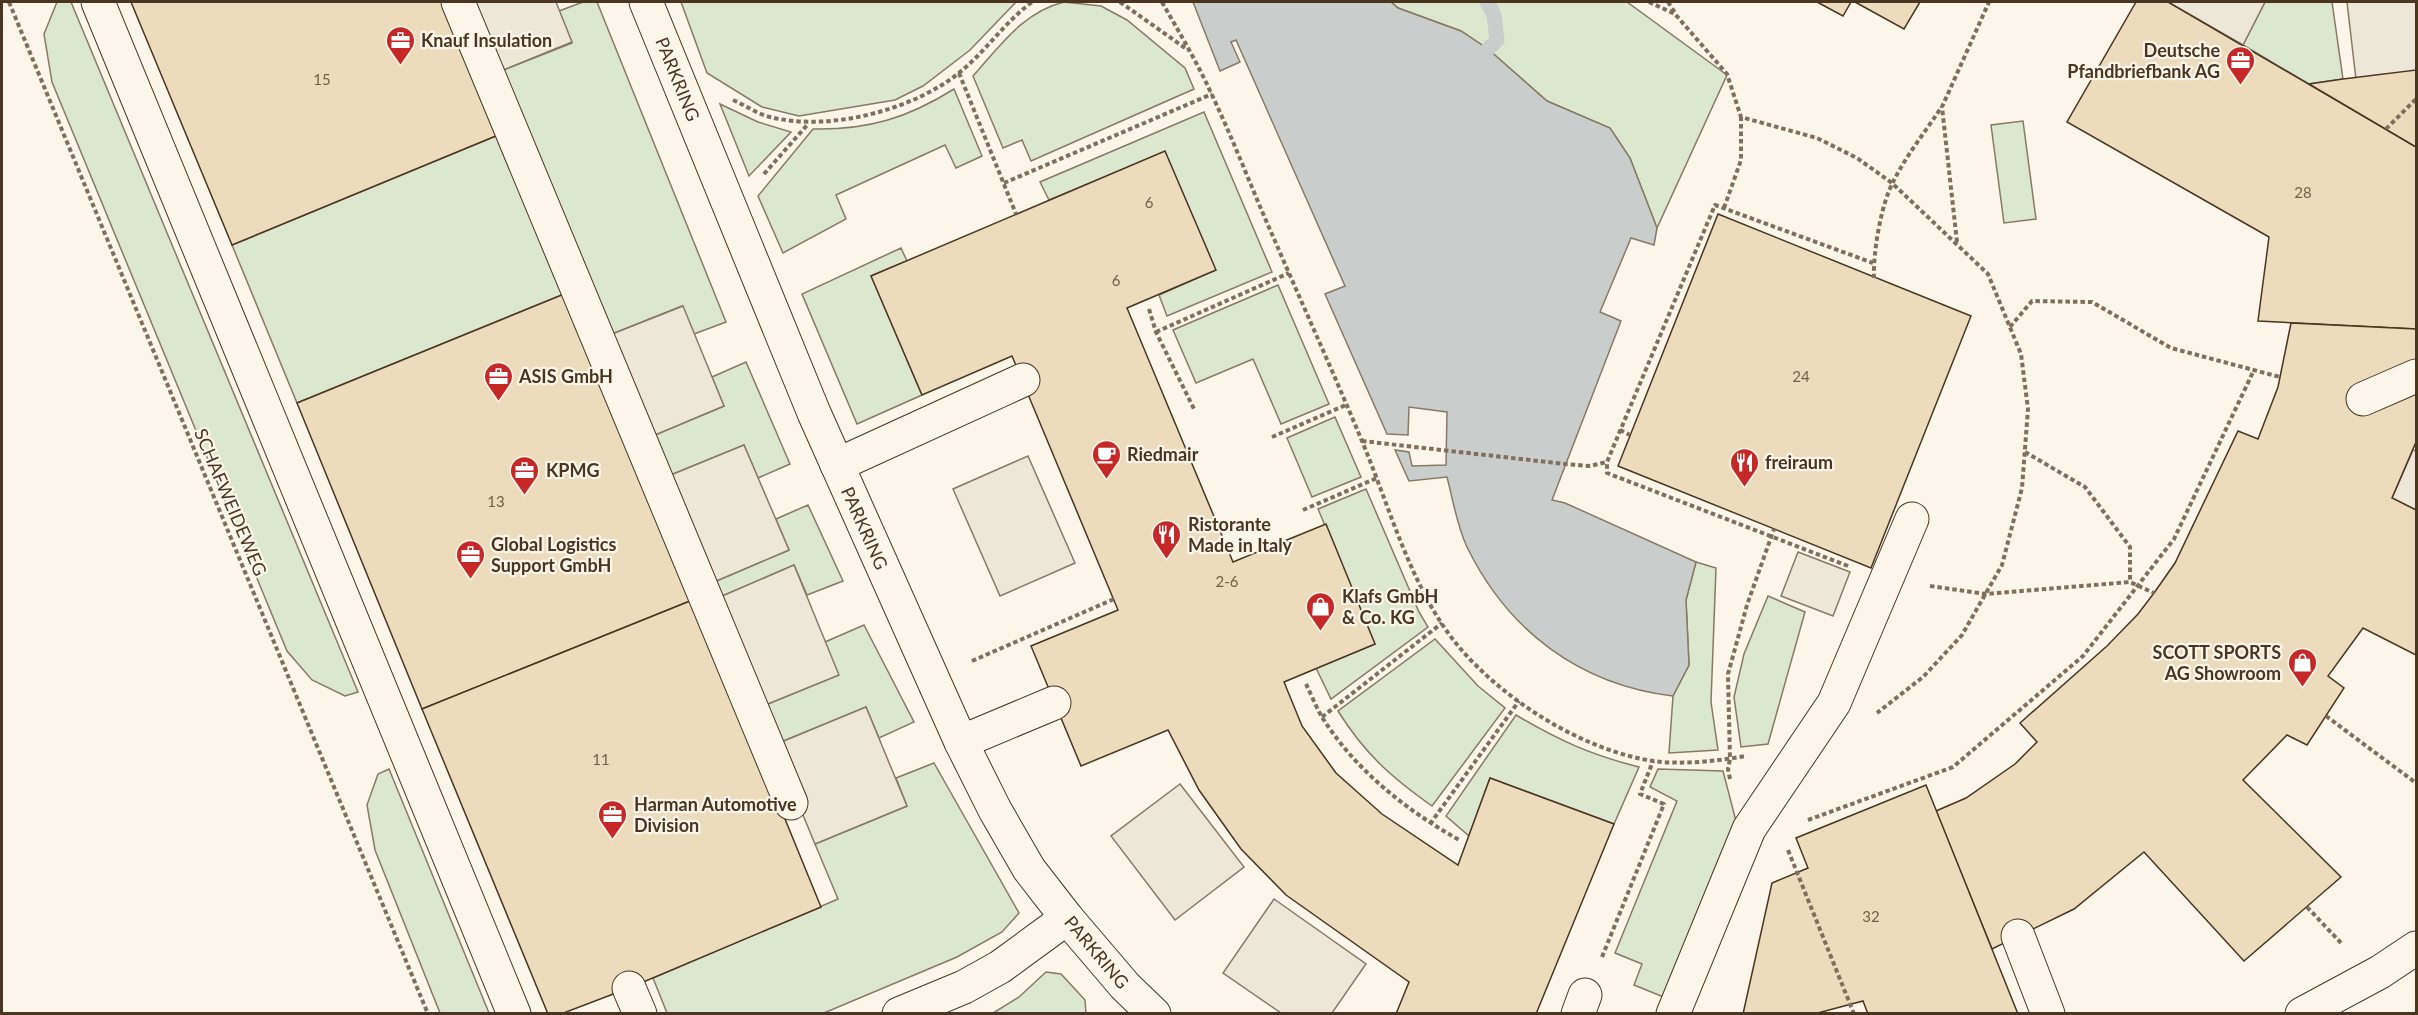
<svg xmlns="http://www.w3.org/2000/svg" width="2418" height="1015" viewBox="0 0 2418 1015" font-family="Lato,sans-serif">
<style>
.green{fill:#dce7d0;stroke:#887966;stroke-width:1.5}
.parking{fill:#ede7d9;stroke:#887966;stroke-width:1.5}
.water{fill:#c9cecd;stroke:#887966;stroke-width:1.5}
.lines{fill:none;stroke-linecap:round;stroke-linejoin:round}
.stream{stroke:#c9cecd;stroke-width:15}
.building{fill:#ecdcbc;stroke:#4a3520;stroke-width:1.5}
.minor-casing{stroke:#4a3520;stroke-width:35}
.path{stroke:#7f6f5c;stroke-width:4;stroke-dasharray:4.5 3;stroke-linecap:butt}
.minor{stroke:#fbf6e9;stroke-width:33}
.labels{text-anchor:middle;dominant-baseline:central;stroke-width:4.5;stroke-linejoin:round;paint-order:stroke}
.number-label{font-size:15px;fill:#725f47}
.poi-label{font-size:18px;font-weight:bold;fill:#4a3520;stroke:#fbf6e9;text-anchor:start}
.street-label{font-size:18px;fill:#4a3520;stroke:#fbf6e9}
</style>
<rect width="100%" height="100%" fill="#fbf6e9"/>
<!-- green -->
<g class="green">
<path d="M57 2H71L358 692 345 696 312 680 287 651 52 82 44 34Z"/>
<path d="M583 2H597L726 322 694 334 682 306 602 338 496 73 572 43 559 11Z"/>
<path d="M681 2H1016L970 50 923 86 895 100 799 116 762 107 707 73Z"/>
<path d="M1064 2 1101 6 1127 20 1185 68 1194 89 1031 161 1022 140 1003 148 973 76C1000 46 1023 12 1064 2Z"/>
<path d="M1391 2H1627L1727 75 1657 228 1630 158 1610 128 1547 101 1488 49 1461 31 1398 8Z"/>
<path d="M2265 2H2332L2343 79 2309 84 2243 45Z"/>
<path d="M954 89 982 156 956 168 945 145 836 195 846 219 783 253 758 196 813 129C868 130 908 118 954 89Z"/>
<path d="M720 104 758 122 791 132 749 176Z"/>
<path d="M1204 112 1272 272 1167 316 1159 295 1215 270 1165 152 1049 200 1040 182Z"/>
<path d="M2023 121 2036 219 2004 223 1991 125Z"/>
<path d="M503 133 569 292 297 403 232 245Z"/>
<path d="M901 248 907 261 871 276 922 395 857 424 802 294Z"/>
<path d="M1278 285 1329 404 1281 424 1253 359 1196 383 1173 330Z"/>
<path d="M746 362 790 464 758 478 744 445 661 479 643 440 724 406 712 377Z"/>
<path d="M1335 417 1361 477 1312 497 1287 438Z"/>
<path d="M1366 489 1419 612 1428 627 1331 699 1316 668 1375 644 1318 509Z"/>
<path d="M808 505 843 581 807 595 794 565 713 600 707 585 789 550 776 519Z"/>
<path d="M1696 562 1716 568 1711 702 1718 750 1669 753 1673 696 1689 665 1686 600Z"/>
<path d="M1768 596 1805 612 1768 744 1741 747 1734 697 1744 654Z"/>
<path d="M864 625 914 722 879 738 866 707 774 745 758 708 838 675 825 642Z"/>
<path d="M1435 639 1478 686 1505 708 1432 806C1391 777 1365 754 1338 711Z"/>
<path d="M1516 715C1558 740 1591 755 1639 767L1614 824 1490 778 1469 836 1446 816Z"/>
<path d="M934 763 1019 913 1002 932 957 957 824 1013H667L653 978 838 899 815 844 907 806 896 778Z"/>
<path d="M389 769 489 1013H440L375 850 367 805 378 774Z"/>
<path d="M1658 769 1723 771 1737 825 1666 998 1634 985 1642 964 1615 953 1677 801 1650 787Z"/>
<path d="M1046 972 1061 974 1085 1000 1086 1013H993L1019 997Z"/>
</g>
<!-- parking -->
<g class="parking">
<path d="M466 2H556L572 42 496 73Z"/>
<path d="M2168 2H2265L2243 45Z"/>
<path d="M2347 2H2416V141L2408 142 2360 114Z"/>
<path d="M683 306 724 406 643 440 602 338Z"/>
<path d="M744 445 789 550 707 585 661 479Z"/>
<path d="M2413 450 2416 451V510L2392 498Z"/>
<path d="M1028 456 1075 563 1000 596 953 489Z"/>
<path d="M1798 552 1850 572 1833 616 1781 596Z"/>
<path d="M794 565 839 675 758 708 713 600Z"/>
<path d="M866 707 907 806 815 844 774 745Z"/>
<path d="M1180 784 1244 867 1175 920 1111 836Z"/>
<path d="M1274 899 1366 964 1332 1013H1281L1223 973Z"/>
</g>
<!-- water -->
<path class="water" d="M1193 2H1391L1398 8 1461 31 1488 49 1547 101 1610 128 1630 158 1657 228 1654 245 1631 238 1600 312 1621 321 1552 500 1565 503 1696 562 1686 600 1689 665 1673 696C1580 685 1508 631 1467 547 1457 526 1453 500 1447 477L1409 481 1395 450 1409 452 1412 466 1446 465 1447 412 1409 407 1408 435 1387 434 1325 294 1345 286 1236 40 1231 42 1240 62 1220 71Z"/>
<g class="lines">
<!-- stream -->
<path class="stream" d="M1487 2 1494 15 1497 40 1488 49"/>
</g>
<!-- building -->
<g class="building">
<path d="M131 2H450L503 133 232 245Z"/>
<path d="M1817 2H1851L1843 16Z"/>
<path d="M1855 2H1920L1904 29Z"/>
<path d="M2136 2H2168L2416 147V329L2258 321 2269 237 2067 122Z"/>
<path d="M2416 70V147L2309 84 2343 79Z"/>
<path d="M1165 151 1216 270 1127 308 1233 562 1326 524 1375 644 1284 682 1302 726 1336 773 1382 814 1458 865 1490 778 1614 824 1536 1014H1396L1409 982 1286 895 1241 849 1199 790 1168 730 1081 766 1031 646 1118 610 1012 356 922 395 871 276Z"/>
<path d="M1718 214 1971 316 1871 568 1618 466Z"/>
<path d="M569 292 695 599 422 709 297 403Z"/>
<path d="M2291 323 2416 329V442L2392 498 2416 510V655L2363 628 2328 676 2344 688 2307 745 2287 735 2243 780 2341 877 2244 961 2144 852 2074 909 1992 949 1936 811 1966 798 2015 764 2037 742 2020 723 2107 646 2138 614 2154 593 2175 563 2238 431 2258 439 2278 387Z"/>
<path d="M695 599 821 907 629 988 561 1014H548L422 709Z"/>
<path d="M1926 785 2018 1014H1868L1863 1001 1814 1014H1743L1772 883 1808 868 1796 838Z"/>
</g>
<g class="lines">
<defs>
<g id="minor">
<path d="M98 2 514 1014"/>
<path d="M458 2 791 803"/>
<path d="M646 2 814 413 961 742 995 810 1029 869 1067 918 1125 986 1154 1014"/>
<path d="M2363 399 2416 376"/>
<path d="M837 465 1023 380"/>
<path d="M961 742 1054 703"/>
<path d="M2018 936 2048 1014"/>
<path d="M629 988 640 1014"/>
<path d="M899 1014 964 987 1000 967 1067 918"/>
<path d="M1578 1014 1585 995"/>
<path d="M1673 1014 1749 829 1834 703 1912 519"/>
<path d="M2302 1014 2380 972 2416 948"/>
</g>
</defs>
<!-- minor casing -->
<use href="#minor" class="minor-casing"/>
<!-- path -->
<g class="path">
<path d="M9 2 428 1014"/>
<path d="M1120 2 1188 50"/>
<path d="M1162 2C1179 32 1197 62 1211 93 1234 141 1253 192 1275 241 1304 308 1334 374 1362 441 1390 508 1412 591 1459 647 1505 701 1582 750 1653 761 1684 765 1716 761 1746 756"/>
<path d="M1649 2 1675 14 1727 74 1741 117 1817 138 1857 158 1892 183 1988 274 2021 354 2028 409 2022 488 2002 565 1962 635 1923 677 1877 713"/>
<path d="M1668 2 1675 13"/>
<path d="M959 73 1016 214"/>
<path d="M733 100C745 105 757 114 770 117 829 132 914 110 960 72 986 51 1005 22 1032 2"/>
<path d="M2386 129 2416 99"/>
<path d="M764 174 808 124"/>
<path d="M1004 183 1212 94"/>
<path d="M1724 208 1741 160V117"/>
<path d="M1957 242 1942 107 1989 2"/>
<path d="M1874 278C1873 252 1881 205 1893 182 1906 156 1925 132 1941 108"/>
<path d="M1149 309 1156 332 1195 411"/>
<path d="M2010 327 2032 301 2092 302 2171 348 2280 377"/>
<path d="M1156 332 1289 273"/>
<path d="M1620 430 1630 435"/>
<path d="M1272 437 1346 405"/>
<path d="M1362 441 1565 464 1590 466 1607 462"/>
<path d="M2025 452 2085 487 2130 547V582"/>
<path d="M1303 510 1377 478"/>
<path d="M1848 566 1607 473V462L1715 205 1873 263"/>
<path d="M1930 586 1986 594 2130 582 2154 593"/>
<path d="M972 661 1114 599"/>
<path d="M1306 684C1311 694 1316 707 1322 717 1355 770 1407 811 1461 841"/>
<path d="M2326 716 2416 783"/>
<path d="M1322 717 1442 623"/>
<path d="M1730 779 1728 769 1730 759 1728 674 1747 605 1774 529"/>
<path d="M1808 820 1953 767 2083 656 2174 539 2254 370"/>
<path d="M1430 824 1519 701"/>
<path d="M1788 850 1854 1014"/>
<path d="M2307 907 2342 944"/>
<path d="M1602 957 1664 804 1640 794 1653 761"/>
</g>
<!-- minor -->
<use href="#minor" class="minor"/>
</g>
<!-- icons -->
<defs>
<symbol id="office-pin" viewBox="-11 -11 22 30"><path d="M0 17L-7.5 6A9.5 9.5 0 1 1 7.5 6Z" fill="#c62828" stroke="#fbf6e9"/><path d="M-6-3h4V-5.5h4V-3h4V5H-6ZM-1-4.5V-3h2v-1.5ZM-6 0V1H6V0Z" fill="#fff"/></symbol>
<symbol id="cafe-pin" viewBox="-11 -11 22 30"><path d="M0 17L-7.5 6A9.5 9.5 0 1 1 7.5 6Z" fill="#c62828" stroke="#fbf6e9"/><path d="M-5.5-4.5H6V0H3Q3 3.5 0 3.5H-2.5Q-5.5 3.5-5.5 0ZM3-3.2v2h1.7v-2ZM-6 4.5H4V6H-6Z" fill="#fff"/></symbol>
<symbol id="restaurant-pin" viewBox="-11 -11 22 30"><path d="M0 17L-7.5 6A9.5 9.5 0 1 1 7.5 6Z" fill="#c62828" stroke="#fbf6e9"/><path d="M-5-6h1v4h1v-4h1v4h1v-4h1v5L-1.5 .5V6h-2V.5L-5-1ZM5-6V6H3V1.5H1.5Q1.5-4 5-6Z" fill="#fff"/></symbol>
<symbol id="shop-pin" viewBox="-11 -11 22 30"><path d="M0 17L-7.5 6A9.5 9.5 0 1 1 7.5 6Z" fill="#c62828" stroke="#fbf6e9"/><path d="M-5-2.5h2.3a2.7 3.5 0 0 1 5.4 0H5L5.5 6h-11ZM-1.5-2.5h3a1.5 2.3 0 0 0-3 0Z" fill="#fff"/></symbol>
</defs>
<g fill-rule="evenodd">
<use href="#office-pin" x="384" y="24" width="33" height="45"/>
<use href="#office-pin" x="2224" y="44" width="33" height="45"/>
<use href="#office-pin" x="482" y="360" width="33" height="45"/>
<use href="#cafe-pin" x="1090" y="438" width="33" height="45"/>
<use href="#restaurant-pin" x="1728" y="446" width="33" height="45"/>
<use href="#office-pin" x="508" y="454" width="33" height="45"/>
<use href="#restaurant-pin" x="1150" y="518" width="33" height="45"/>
<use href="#office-pin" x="454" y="538" width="33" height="45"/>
<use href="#shop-pin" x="1304" y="590" width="33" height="45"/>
<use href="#shop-pin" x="2286" y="646" width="33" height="45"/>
<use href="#office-pin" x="596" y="798" width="33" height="45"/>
</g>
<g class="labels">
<!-- number labels -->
<g class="number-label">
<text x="322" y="79">15</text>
<text x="2303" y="192">28</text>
<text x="1149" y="202">6</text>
<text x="1116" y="280">6</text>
<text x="1801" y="376">24</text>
<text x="496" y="501">13</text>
<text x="1227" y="581">2-6</text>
<text x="601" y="759">11</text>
<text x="1871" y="916">32</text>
</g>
<!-- poi labels -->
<g class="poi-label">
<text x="421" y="40">Knauf Insulation</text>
<text x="2220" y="50" text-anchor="end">Deutsche<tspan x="2220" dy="21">Pfandbriefbank AG</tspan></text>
<text x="519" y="376">ASIS GmbH</text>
<text x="1127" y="454">Riedmair</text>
<text x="1765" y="462">freiraum</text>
<text x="546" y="470">KPMG</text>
<text x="1188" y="524">Ristorante<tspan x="1188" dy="21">Made in Italy</tspan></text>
<text x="491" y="544">Global Logistics<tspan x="491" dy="21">Support GmbH</tspan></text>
<text x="1342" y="596">Klafs GmbH<tspan x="1342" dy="21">&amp; Co. KG</tspan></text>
<text x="2281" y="652" text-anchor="end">SCOTT SPORTS<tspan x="2281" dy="21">AG Showroom</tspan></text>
<text x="634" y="804">Harman Automotive<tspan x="634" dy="21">Division</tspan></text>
</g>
<!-- street labels -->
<g class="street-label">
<text transform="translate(678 79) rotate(68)">PARKRING</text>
<text transform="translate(231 502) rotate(67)">SCHAFWEIDEWEG</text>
<text transform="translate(865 528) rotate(66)">PARKRING</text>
<text transform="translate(1097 952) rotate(50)">PARKRING</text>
</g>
</g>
<!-- border -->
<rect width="2418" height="1015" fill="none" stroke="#4a3520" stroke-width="6"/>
</svg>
